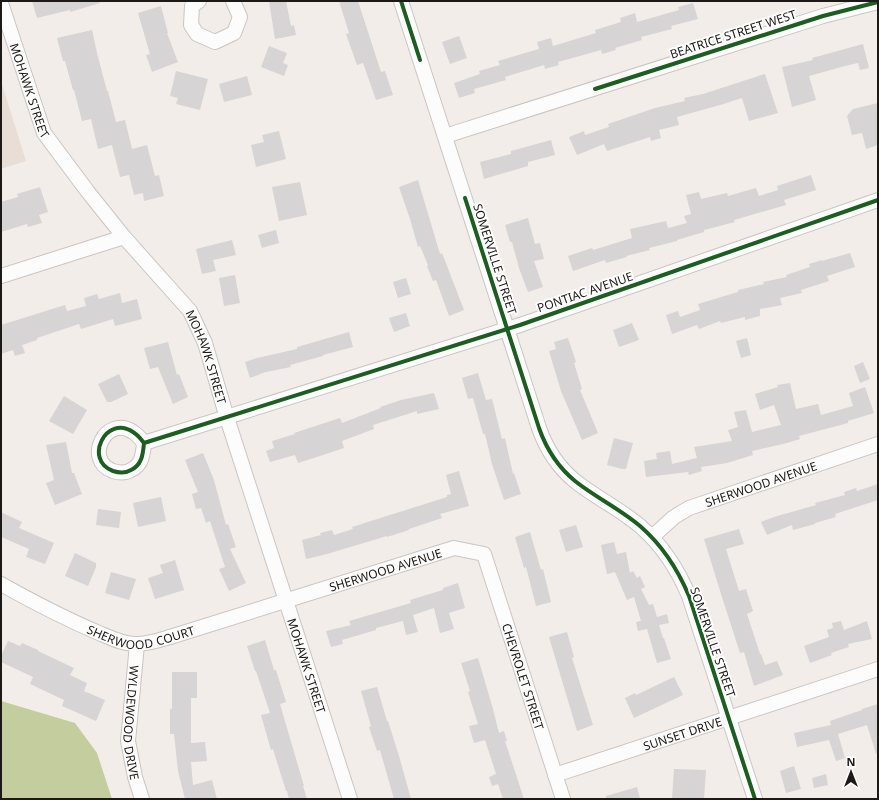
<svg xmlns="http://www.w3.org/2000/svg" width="879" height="800" viewBox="0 0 879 800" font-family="'Noto Sans',sans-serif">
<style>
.built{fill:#e9ded5}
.forest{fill:#c4cd9d}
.building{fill:#d6d4d4}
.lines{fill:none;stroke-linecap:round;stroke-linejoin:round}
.minor-casing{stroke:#cac5c2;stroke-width:16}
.minor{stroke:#fdfcfc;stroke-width:14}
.cycleway-casing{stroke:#fff;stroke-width:6}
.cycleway{stroke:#1b5e20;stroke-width:4}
.labels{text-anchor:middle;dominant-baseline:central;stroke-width:4;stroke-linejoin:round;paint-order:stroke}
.street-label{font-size:12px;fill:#1d1917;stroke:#fff}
</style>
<rect width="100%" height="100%" fill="#f3ede9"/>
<!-- built -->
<path class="built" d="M1 81 26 161 1 169Z"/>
<!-- forest -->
<path class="forest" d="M1 701 75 723 97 753 112 799H1Z"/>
<!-- building -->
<g class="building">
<path d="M32 1H99L100 3 70 12V10L37 18Z"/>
<path d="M269 1H286L291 26 294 25 296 35 275 39Z"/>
<path d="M339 1H358L381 72 385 71 393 95 376 100 363 63 357 65 346 34 349 33Z"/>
<path d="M693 3 698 19 671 26 672 29 641 37 642 40 615 48 616 50 602 54 601 50 558 62 559 65 545 69 544 65 505 77 506 80 474 89 475 93 459 98 454 83 480 74 479 71 500 65 498 61 539 49 537 42 551 38 553 46 596 33 595 30 621 22 620 18 635 13 637 22 679 10 678 7Z"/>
<path d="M161 6 168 33H167L178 62 152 72 146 55 150 54 138 13Z"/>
<path d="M92 30 97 53 107 91H108L116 122 125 120 132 149 147 145 155 176 159 175 164 196 144 201 143 193 134 195 129 175 120 177 112 145 98 149 91 119 82 121 74 90H73L65 61H63L57 38Z"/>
<path d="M459 36 467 58 450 64 442 42Z"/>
<path d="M863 44 869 68 860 70 858 63 845 66 809 76 816 100 792 107 782 67 813 60 812 58Z"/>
<path d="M269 46 287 53 283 63 288 65 284 76 261 67Z"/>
<path d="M176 71 208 79 200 110 176 104 178 98 170 96Z"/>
<path d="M765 74 778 113 749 121 742 98 720 105 677 117 679 125 659 130 661 138 651 141 650 137 607 151 604 144 577 155 569 137 584 131 585 135 609 127 608 124 655 108 685 101 684 98 703 94Z"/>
<path d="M247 76 252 95 224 102 219 84Z"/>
<path d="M878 103V145L866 149 862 133 852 135 847 116 853 109Z"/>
<path d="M279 131 286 159 256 167 251 145 264 142 262 135Z"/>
<path d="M551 140 555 155 528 162V166L484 179 480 162 511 154V151Z"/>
<path d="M811 175 816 190 784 200 786 205 734 220 735 222 704 230V232L677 240V241L649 248 650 250 626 256 627 257 606 263 605 260 573 271 568 256 592 248 593 250 632 238 630 229 666 221 668 228 687 223 684 216 691 214 686 195 699 192 701 199 727 193 728 196 756 188 759 196 778 190 777 186Z"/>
<path d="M418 180 440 254 442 253 464 310 449 316 436 280 433 281 427 266 428 265 420 246 418 247 410 219 399 187Z"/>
<path d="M300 182 307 215 279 221 272 187Z"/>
<path d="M40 187 48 212 39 215 42 223 28 227 27 224 1 232V202L18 197 17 194Z"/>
<path d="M528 218 535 244 540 243 544 259 534 261 543 287 528 292 519 268 512 242H510L505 225Z"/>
<path d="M276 230 279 243 262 248 258 235Z"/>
<path d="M232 240 236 255 213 260 216 271 202 274 196 249Z"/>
<path d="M850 253 855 267 827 276 829 281 801 290 802 293 780 298 782 305 760 309V316L745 320V317L721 323 720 321 699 329 697 325 672 334 666 315 678 311 680 317 700 310 698 304 738 292V290L764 284 763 282 787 277 786 275 810 267 809 264 822 260V261Z"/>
<path d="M235 275 240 303 224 306 219 278Z"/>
<path d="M406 278 411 294 398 298 393 282Z"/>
<path d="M120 293 122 303 137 299 142 319 115 326 113 319 81 329 79 324 37 338V340L22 345 25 353 15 356 13 350 1 354V325L65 305 67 311 86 306 84 298 97 294 99 299Z"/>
<path d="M406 313 410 326 394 332 389 318Z"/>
<path d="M632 323 639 340 619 347 613 330Z"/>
<path d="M349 332 353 347 323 355V356L290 365 291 367 266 372 250 378 245 362 257 358 297 349V347Z"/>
<path d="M568 338 576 362 574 363 582 389 580 390 598 433 582 440 561 391 549 351 556 349 554 342Z"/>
<path d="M747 338 751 355 741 358 736 341Z"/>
<path d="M168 342 177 375 179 374 188 397 173 404 158 367 150 369 144 348Z"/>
<path d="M863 362 870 379 860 383 854 366Z"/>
<path d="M478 373 486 400 492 399 502 439 505 438 513 474 514 473 521 494 504 500 492 464 485 434H483L473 398 468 399 462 378Z"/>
<path d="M119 374 128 394 111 402H107L98 384Z"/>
<path d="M790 383 796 409 818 404 821 415 853 406 849 393 865 387 874 413 848 421V423L799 436 800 439 787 443 752 451 753 455 727 463 701 467 702 471 689 475 688 472 646 477 644 461 657 459 656 453 670 451 672 464 697 458 694 447 732 441 728 430 738 427 734 412 746 410 752 432 781 425 774 405 760 410 755 394 778 387 777 385Z"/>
<path d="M434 393 439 409 417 414V411L373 425 374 429 342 441 344 448 320 456 298 463 295 455 270 462 266 451 274 448 272 441 295 434 294 433 340 418 342 423 381 408 380 407 401 400Z"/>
<path d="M64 396 87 410 73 434 49 421Z"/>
<path d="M614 438 633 443 626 469H622L607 465Z"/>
<path d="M66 442 72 473H74L82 494 55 505 46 483 54 480 46 445Z"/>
<path d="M203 453 214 480 226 525 228 524 236 547 230 549 246 583 229 591 219 569 225 567 210 521 206 523 201 508 196 509 192 494 198 492 185 460Z"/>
<path d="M459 471 469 506 440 514 442 518 409 529V530L387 537V536L327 554 306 559 302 540 321 535 320 533 332 530 334 535 353 529 352 527 447 497V495L451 494 446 475Z"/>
<path d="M878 484V500L835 514 836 517 815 523V524L793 530 792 525 767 535 761 522 774 517 816 505 815 503 845 495 844 492 856 488 857 491Z"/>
<path d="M161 497 166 521 138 527 133 503Z"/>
<path d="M98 509 121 512 119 528 96 525Z"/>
<path d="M1 512 22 522 19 528 54 543 45 564 26 557 29 549 1 537Z"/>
<path d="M576 525 583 547 566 552 559 530Z"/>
<path d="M739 529 744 544 726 549 739 591 746 589 753 611 747 614 760 654H761L765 665 777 661 783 675 754 686 744 652 740 653 721 594 704 539Z"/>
<path d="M530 532 541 570 543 569 551 602 536 606 526 567 524 568 515 537Z"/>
<path d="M614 542 617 554 626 552 630 573 633 571 637 578 640 576 645 587 641 589 649 605 653 604 657 617 667 614 669 623 659 625 663 638H664L671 659 657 663 647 629 638 631 636 622 641 621 634 597 627 600 615 572 607 574 601 545Z"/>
<path d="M75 553 96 563V567L88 586 65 576Z"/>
<path d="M175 560 184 590 155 599 148 578 163 573 160 565Z"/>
<path d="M111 572 136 579 129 600 105 593Z"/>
<path d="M458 583 465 608 449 613 454 629 440 633 434 608 413 615 418 632 406 635 403 621 376 628V630L342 640 343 644 331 647 326 631 351 625 349 621 411 603 410 600 443 590V588Z"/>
<path d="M841 621 844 630 867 621 872 639 848 644 849 647 831 653 832 655 810 663 804 646 829 637 827 630 833 628 832 623Z"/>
<path d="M567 632 574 657 572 658 593 725 577 731 549 637Z"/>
<path d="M265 640 274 670H276L286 702 280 704 304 786H303L307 799H289L287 791H286L273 749 271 750 261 715 270 713 256 671H255L247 646Z"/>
<path d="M8 641 20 646 22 643 38 650V651L74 668 70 675 87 683 84 691 105 700 96 721 62 706 64 700 30 684 33 677 1 662V656Z"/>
<path d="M478 658 493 709 499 733 504 731 507 741H505L524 799H503L498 784 492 786 489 777 496 774 485 740 474 743 469 726 478 724 468 692 470 691 461 663Z"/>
<path d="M172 672H197V698H191V743L205 742 207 761 191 762 193 785 212 780 217 799H185L178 771 174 734H170V709H172Z"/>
<path d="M674 677 683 695 634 718 625 698 635 693 636 695Z"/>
<path d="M377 687 387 721H388L399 756 411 799H394L380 750 377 751 369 727 371 726 361 691Z"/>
<path d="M878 704V753L876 754 867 725 838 734 845 758 836 761 829 740 797 747 794 733 831 725 830 721 862 710V709Z"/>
<path d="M794 766 801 789 786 793 780 771Z"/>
<path d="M674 769 706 770 704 799H672Z"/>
<path d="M826 774 828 785 814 788 812 778Z"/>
<path d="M637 787 640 799H606V796Z"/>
</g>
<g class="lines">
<defs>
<g id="minor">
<path d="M199 1 192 6 191 25 197 34 215 42 234 33 240 17 233 1"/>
<path d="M401 1 539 428C546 448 558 467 575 481 595 497 620 509 640 526 662 545 678 570 689 596L755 799"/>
<path id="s1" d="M1 3 44 133 88 192 124 237 190 311 205 343 227 418 350 799"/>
<path d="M445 136 823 16 878 2"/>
<path d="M1 276 124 237"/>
<path d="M144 443C141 439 138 435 133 432 106 414 83 460 113 471 119 473 126 473 131 470 142 465 143 454 144 443L520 325 878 200"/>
<path id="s2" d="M652 537 674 517 689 508 878 444"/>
<path id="s3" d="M1 584C33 602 66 619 99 633 111 638 125 645 137 644 148 644 160 640 170 637L454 548 484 554 563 799"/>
<path id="s4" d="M137 644 128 741 135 777 142 799"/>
<path id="s5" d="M555 775 878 669"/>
</g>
</defs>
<!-- minor casing -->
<use href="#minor" class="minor-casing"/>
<!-- minor -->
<use href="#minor" class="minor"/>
<defs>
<g id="cycleway">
<path d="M401 1 420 60"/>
<path d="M595 89 823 16 878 2"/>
<path d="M465 198 539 428C546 448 558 467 575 481 595 497 620 509 640 526 662 545 678 570 689 596L755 799"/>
<path d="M144 443C141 439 138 435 133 432 106 414 83 460 113 471 119 473 126 473 131 470 142 465 143 454 144 443L520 325 878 200"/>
</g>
</defs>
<!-- cycleway casing -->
<use href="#cycleway" class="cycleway-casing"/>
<!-- cycleway -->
<use href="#cycleway" class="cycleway"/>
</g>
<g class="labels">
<!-- street labels -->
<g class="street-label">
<text transform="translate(733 34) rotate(-18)">BEATRICE STREET WEST</text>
<text stroke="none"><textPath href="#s1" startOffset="92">MOHAWK STREET</textPath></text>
<text transform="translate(495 259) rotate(72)">SOMERVILLE STREET</text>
<text transform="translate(585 292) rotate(-19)">PONTIAC AVENUE</text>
<text stroke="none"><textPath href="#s1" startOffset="416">MOHAWK STREET</textPath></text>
<text stroke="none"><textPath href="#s2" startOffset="123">SHERWOOD AVENUE</textPath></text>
<text stroke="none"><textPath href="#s3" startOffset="409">SHERWOOD AVENUE</textPath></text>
<text stroke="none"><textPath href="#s3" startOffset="153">SHERWOOD COURT</textPath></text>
<text transform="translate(713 642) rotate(71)">SOMERVILLE STREET</text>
<text stroke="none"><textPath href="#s1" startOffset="741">MOHAWK STREET</textPath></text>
<text stroke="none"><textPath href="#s3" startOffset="640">CHEVROLET STREET</textPath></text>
<text stroke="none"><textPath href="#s4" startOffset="79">WYLDEWOOD DRIVE</textPath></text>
<text stroke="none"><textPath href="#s5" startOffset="134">SUNSET DRIVE</textPath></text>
</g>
</g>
<!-- border -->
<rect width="879" height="800" fill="none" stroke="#1d1917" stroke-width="4"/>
<!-- north arrow -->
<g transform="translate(851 772)" stroke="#ffffff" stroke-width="3" paint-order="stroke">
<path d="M0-3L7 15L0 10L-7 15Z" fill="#1d1917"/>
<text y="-6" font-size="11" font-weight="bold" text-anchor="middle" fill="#1d1917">N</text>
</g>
</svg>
